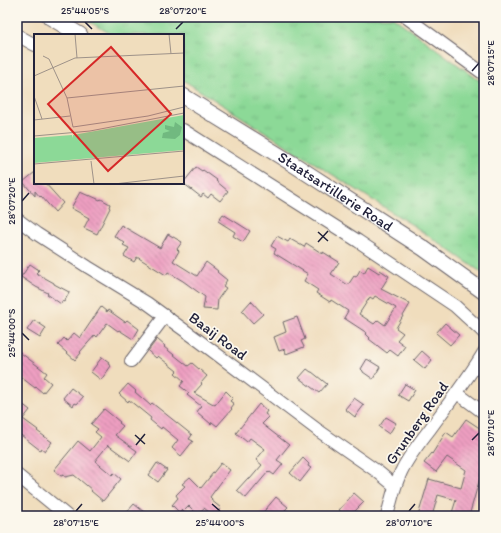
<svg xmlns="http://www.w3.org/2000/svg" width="501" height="533" viewBox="0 0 501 533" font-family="Itim,sans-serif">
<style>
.grass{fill:url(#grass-tufts);stroke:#577e69}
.building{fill:url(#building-back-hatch);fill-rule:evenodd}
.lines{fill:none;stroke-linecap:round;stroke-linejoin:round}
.minor-casing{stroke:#6a6368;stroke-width:14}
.tertiary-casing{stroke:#6a6368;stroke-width:17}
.minor{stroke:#fff;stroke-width:12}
.tertiary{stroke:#fff;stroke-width:15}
.ticks{fill:none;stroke:#22223b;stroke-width:1.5}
.labels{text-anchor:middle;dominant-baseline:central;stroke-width:3.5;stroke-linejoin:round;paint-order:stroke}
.street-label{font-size:15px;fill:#22223b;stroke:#fbf7ec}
.inset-road{fill:none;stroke:#9e9289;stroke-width:1}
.view{fill:#d62828;fill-opacity:0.15;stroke:#d62828;stroke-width:2}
.inset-edge{fill:none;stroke:#22223b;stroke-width:2}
.neatline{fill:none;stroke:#22223b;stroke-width:1.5}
.ticks-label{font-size:10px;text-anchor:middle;fill:#22223b}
</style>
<defs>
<pattern id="grass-tufts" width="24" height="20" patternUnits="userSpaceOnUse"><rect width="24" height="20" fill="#8cd997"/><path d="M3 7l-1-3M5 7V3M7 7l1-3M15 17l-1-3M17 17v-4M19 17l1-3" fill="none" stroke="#78ba83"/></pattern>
<pattern id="building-back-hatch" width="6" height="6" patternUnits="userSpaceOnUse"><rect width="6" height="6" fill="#ee9fc1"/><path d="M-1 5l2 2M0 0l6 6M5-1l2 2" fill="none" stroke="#c0819e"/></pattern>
</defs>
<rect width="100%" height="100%" fill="#fbf7ec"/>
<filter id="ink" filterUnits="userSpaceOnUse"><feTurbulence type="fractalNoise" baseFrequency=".025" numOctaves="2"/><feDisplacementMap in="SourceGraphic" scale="8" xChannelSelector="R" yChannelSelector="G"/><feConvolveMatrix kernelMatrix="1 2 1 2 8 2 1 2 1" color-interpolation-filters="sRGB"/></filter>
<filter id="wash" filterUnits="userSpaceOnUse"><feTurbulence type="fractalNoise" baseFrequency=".012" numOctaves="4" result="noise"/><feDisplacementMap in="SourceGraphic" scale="16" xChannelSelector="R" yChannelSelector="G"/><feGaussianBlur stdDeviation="0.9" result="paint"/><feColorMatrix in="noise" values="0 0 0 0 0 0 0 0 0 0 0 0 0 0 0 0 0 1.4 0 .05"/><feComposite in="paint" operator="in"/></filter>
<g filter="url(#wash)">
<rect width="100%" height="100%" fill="#f0ddbd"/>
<!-- grass -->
<path class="grass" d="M81 17H393L484 84V274L417 228 183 80V35H113Z"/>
<g id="blocks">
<!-- building -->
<g class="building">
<path d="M196 167 202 171 203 170 217 180 216 181 228 191 220 201 211 194 208 198 203 194 201 197 183 183Z"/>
<path d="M35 172V183H45L63 203 55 212 41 196 40 197 35 191V196L23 182Z"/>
<path d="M80 192 89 196V195L100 200 101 199 110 204 109 207 110 208 97 234 84 228 89 218 71 208Z"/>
<path d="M223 214 250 231 243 242 233 236 235 232 218 221Z"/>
<path d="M121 225 160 248 168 234 182 242 177 249 179 251 173 261 197 276 206 262 218 271 217 272 227 280 223 286 226 288 218 299 217 310 203 309 205 297 183 281 168 272 166 275 137 257 134 262 124 256 129 248 123 245 125 243 114 236Z"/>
<path d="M277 236 288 242 290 239 304 247 306 243 323 254V252L339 262 331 274 348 285 354 276 356 277 360 270 364 273 368 266 379 273 380 270 389 276 381 289 410 304 396 328 403 333 397 340 405 346 398 356 390 350 387 353 369 339 370 338 366 334 367 333 344 318 348 311 331 300 330 302 316 293 318 290 304 281 308 274 274 253 276 249 271 246ZM375 296 396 308 385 325 378 320 374 324 359 314 370 297 373 299Z"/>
<path d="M30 264 39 270 36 273 54 283V284L69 292V293L64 302 62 301 61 304 47 294 48 293 36 287 21 277Z"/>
<path d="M251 301 263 314 253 323 242 311Z"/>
<path d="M101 307 107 312 108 310 125 322 127 320 139 329 133 339 119 330 118 331 107 323 97 337 95 335 80 352 81 353 75 360 58 345 64 338 67 341 74 333 80 338Z"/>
<path d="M297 317 305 339 301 341 304 347 286 354 285 349 279 351 274 337 286 332 283 322Z"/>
<path d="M34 320 46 328 40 338 27 330Z"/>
<path d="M445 323 459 335 450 345 436 333Z"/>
<path d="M157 339 165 346 164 347 188 366 192 363 207 376 201 383 202 384 194 393 215 405 226 391 233 398 230 401 234 404 231 408 232 409 217 426 212 422 211 424 197 412 201 406 187 395 189 393 180 386 184 381 175 373 177 371 158 356 156 358 148 351Z"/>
<path d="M17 350 47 373 44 377 51 383 43 393 36 387 35 388 17 374Z"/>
<path d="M422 351 432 360 425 369 414 360Z"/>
<path d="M102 357 109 362 108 364 111 366 101 380 91 372Z"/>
<path d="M367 359 380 367 373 379 363 372V371L361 369Z"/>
<path d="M307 369 311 372H312L327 384 319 393 299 378Z"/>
<path d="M128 384 136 391 135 392 150 405 152 403 192 435 189 439 193 441 181 456 172 448 178 440 162 427 161 429 150 420 151 418 129 400 128 402 119 394Z"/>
<path d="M405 384 415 390 408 401 398 395Z"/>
<path d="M71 388 83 397 77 404 75 403 73 406 63 398Z"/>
<path d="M354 398 364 405 355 417 345 409Z"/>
<path d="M21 403 30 410 23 419 38 430 37 431 52 442 45 451 41 448 40 450 17 432V409Z"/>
<path d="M259 404 267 411 265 414 269 417 262 424 289 445 277 460 283 464 274 475 270 472 269 473 268 472 246 498 237 490 248 478 250 479 262 465 256 460 265 449 250 438 247 442 236 433Z"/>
<path d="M104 409 120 422 119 423 123 426 115 435 137 451 130 461 108 445 95 461 112 475 114 473 121 479 103 501 91 491 92 490 74 475 65 477 64 475 61 476 54 470 78 441 90 451 101 437 95 432 98 429 91 424Z"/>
<path d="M386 417 396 423 389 434 379 427Z"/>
<path d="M466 419 484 431V464L469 516H451L456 500 438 495 432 516H418L429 479 461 488 466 470 447 457 436 472 424 463 432 453V454L446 432 453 437Z"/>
<path d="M303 458 309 464 308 466 311 468 300 482 290 473Z"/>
<path d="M157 463 167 470 158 482 149 475Z"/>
<path d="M221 463 230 470 210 497 212 499 211 500 221 508 214 516 204 508 197 514 189 506 183 512 181 510 179 512 172 505 178 498 176 495 185 486 182 484 190 477 201 488Z"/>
<path d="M354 493 364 502 350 516H346L339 510Z"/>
<path d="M276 497 288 507 285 510 292 516H260Z"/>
<path d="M134 504 149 516H132L127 512Z"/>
</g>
</g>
</g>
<g filter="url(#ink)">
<use href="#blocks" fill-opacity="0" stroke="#6a6368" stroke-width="1"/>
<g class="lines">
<defs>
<g id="minor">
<path d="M406 17 484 74"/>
<path d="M17 35 35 45"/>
<path d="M183 130 358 241 455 306 479 328 484 333"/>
<path d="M17 219 37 234 88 267 147 303 198 340 319 431 378 472 395 486"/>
<path d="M131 361 165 316"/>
<path d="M457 393 484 413"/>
<path d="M17 475 67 516"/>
<path d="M387 516C391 501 394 486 401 472 408 457 419 443 430 429 448 404 468 379 484 352"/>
</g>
<g id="tertiary">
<path d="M50 17 80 35"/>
<path id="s1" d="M183 96 293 164 423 248 484 292"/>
</g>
</defs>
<!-- minor casing -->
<use href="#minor" class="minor-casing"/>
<!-- tertiary casing -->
<use href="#tertiary" class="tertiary-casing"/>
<!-- minor -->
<use href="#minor" class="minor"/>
<!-- tertiary -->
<use href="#tertiary" class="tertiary"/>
</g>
</g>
<!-- ticks -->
<path class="ticks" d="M85 22 92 29M176 29 183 22M472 71 479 63M22 201 29 193M318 232 328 241M318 242 328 231M22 333 29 340M135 435 145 444M472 440 479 433M136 445 145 434M212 504 220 511M76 511 82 504M409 511 415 504"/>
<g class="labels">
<!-- street labels -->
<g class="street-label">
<text stroke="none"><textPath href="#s1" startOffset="180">Staatsartillerie Road</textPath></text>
<text transform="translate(218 336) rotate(37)">Baaij Road</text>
<text transform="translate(417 423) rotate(-55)">Grunberg Road</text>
</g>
</g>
<!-- overview -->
<g transform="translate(34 34)">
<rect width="150" height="150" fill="#f0ddbd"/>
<path d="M150 81V116L0 129V104L38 101 39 104V101Z" fill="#8cd997"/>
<path d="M141 88 148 93 146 101 141 105 128 104 129 99 136 97 131 95V91L140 93Z" fill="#71b980"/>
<path class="inset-road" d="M41 0 43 24M135 0 137 20M9 22 15 25 33 64 39 93 114 82 150 73M0 42 41 24 150 19M0 62 8 85M33 64 150 52M0 86 36 82M0 102 56 97 150 79M57 127 60 150M0 130 150 117M80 150 150 142"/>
<path class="view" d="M77 13 137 80 74 137 14 70Z"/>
<rect width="150" height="150" class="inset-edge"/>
</g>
<!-- margin -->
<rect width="501" height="533" fill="none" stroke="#fbf7ec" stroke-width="44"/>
<rect x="22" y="22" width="457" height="489" class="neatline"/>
<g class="ticks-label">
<text x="85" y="14">25°44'05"S</text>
<text x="183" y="14">28°07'20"E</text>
<text transform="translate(490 63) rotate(-90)" y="4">28°07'15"E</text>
<text transform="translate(11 201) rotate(-90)" y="4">28°07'20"E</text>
<text transform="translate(11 333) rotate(-90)" y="4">25°44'00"S</text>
<text transform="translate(490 433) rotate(-90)" y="4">28°07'10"E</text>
<text x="76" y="526">28°07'15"E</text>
<text x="220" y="526">25°44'00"S</text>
<text x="409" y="526">28°07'10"E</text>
</g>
</svg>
